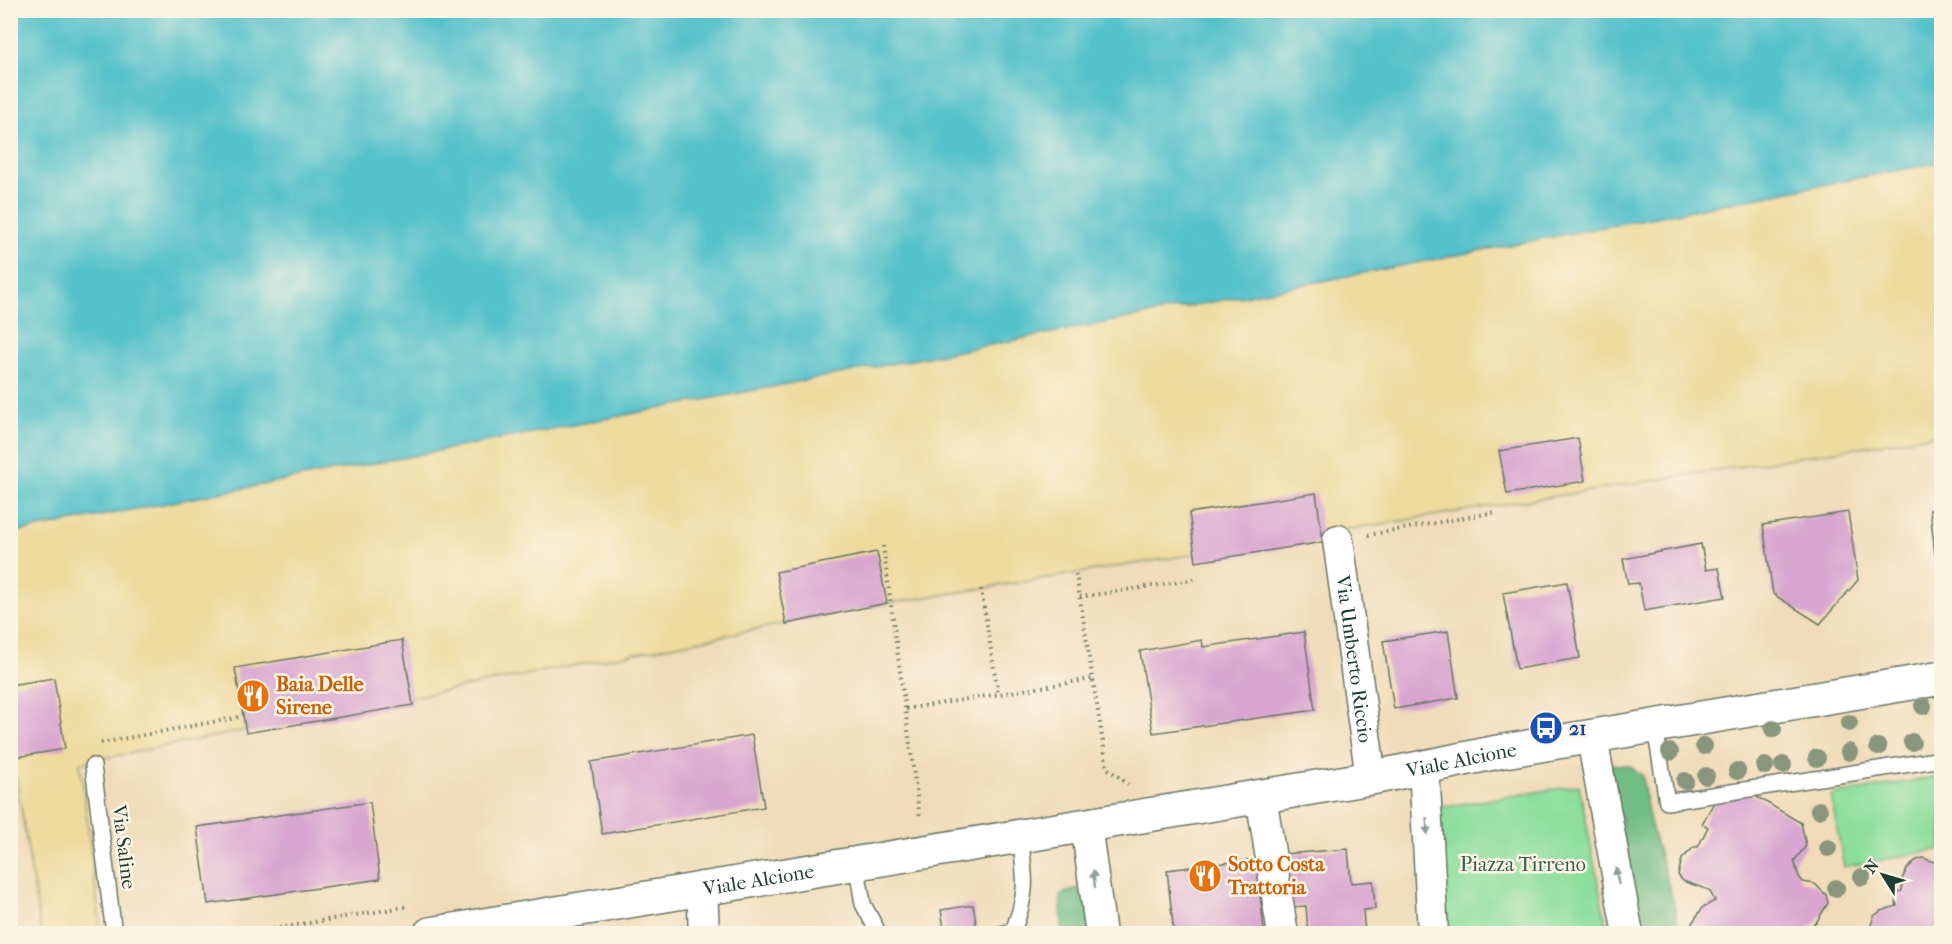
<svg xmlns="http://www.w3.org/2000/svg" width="1952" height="944" viewBox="0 0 1952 944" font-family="'IM FELL French Canon',serif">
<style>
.green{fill:#8dde9e;stroke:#568e69;stroke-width:1.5}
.forest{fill:#72bd85;stroke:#487d5c;stroke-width:1.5}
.sand{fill:#eeda9e;stroke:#868c69;stroke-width:1.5}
.water{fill:#54c1cb;stroke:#3a7f80;stroke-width:1.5}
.building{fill:#d8a6d0}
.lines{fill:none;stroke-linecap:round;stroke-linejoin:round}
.service-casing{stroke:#687563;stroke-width:18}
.minor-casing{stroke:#687563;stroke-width:33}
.tertiary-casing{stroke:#687563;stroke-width:36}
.path{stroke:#687563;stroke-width:4;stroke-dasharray:1.5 4.5;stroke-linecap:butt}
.service{stroke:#fff;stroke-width:15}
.minor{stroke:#fff;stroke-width:30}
.tertiary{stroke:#fff;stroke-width:33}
.tree{fill:#89967c}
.oneway{fill:#8f9e9a}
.labels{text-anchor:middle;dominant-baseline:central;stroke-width:5;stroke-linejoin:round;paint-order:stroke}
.street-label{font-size:20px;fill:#1f3d34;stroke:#fcf5e5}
.food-label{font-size:20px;font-weight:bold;fill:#c56008;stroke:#fcf5e5;text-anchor:start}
.transit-label{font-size:20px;font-weight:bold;fill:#164399;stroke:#fcf5e5;text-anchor:start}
.park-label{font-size:20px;fill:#355d49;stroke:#fcf5e5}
</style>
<rect width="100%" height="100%" fill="#fcf5e5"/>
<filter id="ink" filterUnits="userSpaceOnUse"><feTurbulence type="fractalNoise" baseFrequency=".0167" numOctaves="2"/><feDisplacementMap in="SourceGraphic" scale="12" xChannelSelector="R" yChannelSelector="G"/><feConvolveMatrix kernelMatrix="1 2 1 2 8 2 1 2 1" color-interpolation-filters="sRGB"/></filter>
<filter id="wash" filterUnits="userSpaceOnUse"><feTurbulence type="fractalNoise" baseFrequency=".008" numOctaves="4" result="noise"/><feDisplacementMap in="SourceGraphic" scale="24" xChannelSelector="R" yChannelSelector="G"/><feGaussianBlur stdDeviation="1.35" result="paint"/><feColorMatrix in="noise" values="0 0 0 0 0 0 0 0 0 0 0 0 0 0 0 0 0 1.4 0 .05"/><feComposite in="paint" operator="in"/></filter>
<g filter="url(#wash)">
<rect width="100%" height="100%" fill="#f0dcba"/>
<!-- green -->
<g class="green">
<path d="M1941 776V849L1844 867 1831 795Z"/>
<path d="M1579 785 1608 933H1439L1431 809Z"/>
</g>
<!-- forest -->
<g class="forest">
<path d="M1610 764 1630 766 1643 776C1645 826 1672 882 1680 933H1642Z"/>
<path d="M1078 888 1083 893 1095 933H1063L1060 895Z"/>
</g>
<!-- sand -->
<path class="sand" d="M1941 162V434L879 605 80 763 101 933H41L16 776 11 777V533Z"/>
<!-- water -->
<path class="water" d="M11 10 1941 11V162L11 533Z"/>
<g id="blocks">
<!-- building -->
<g class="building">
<path d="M1578 438 1585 481 1507 494 1499 451Z"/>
<path d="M1316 493 1323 542 1196 562 1189 513Z"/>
<path d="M1942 509V554L1935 555 1930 510Z"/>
<path d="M1848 512 1858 580 1820 624 1773 594 1763 525Z"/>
<path d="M1701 544 1706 570 1719 568 1725 597 1644 611 1639 583 1628 584 1623 559Z"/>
<path d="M877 552 887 603 786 624 776 572Z"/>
<path d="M1567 582 1580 658 1517 669 1503 593Z"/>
<path d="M1448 631 1458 698 1394 709 1383 641Z"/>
<path d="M1304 632 1315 710 1153 733 1140 651 1202 640 1203 647Z"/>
<path d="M402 640 413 705 246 733 235 668Z"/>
<path d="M54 678 65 749 10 758V685Z"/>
<path d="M752 735 764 807 602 834 591 762Z"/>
<path d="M1747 791 1801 823 1806 846 1794 861 1799 877 1803 882 1815 884 1826 895 1828 903 1816 923 1807 928 1808 934 1693 933 1692 923 1703 907 1715 901 1709 890 1683 881 1678 875 1682 859 1694 847H1698L1708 827 1702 824 1716 799Z"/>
<path d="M370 802 380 879 208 904 197 827Z"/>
<path d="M1348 849 1351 883 1373 881 1375 909 1363 910 1365 934H1308L1306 906 1288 907 1284 854Z"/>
<path d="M1923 858 1937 863 1942 869V934H1868L1874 916 1881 911 1897 906 1894 893 1902 891V879L1907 869 1915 861Z"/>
<path d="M1256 859 1264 930 1234 934H1174L1167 870Z"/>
<path d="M973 905 978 934H945L941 910Z"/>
</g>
</g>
</g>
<g filter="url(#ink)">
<use href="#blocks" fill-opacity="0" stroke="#687563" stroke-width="1.5"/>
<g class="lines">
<defs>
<g id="service">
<path d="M1655 727 1667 802 1942 759"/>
<path d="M93 766 114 934"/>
<path d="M856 862 863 904 879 934"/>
<path d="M1001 934 1013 931C1029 890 1025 878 1020 835"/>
</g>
<g id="minor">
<path id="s1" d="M1338 540 1371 778"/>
<path d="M1592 738 1628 934"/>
<path d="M1424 767 1433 934"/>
<path d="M1261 796 1283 934"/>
<path d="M1086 825 1101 934"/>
<path d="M702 887 704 934"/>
</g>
<g id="tertiary">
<path id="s2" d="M430 934 1371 778 1498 752 1942 678"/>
</g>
</defs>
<!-- service casing -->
<use href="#service" class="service-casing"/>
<!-- minor casing -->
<use href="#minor" class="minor-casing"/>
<!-- tertiary casing -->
<use href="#tertiary" class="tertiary-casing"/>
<!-- path -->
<g class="path">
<path d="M1368 535 1497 512"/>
<path d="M883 546 920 818"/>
<path d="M1076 574 1107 768 1128 784"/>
<path d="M981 589 998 693"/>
<path d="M1080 597 1198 579"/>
<path d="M906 709 1092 679"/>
<path d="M101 743 240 717"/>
<path d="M244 934 409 906"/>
</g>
<!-- service -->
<use href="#service" class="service"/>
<!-- minor -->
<use href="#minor" class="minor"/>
<!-- tertiary -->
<use href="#tertiary" class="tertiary"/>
</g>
<!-- trees -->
<g class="tree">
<circle cx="1923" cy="706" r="9"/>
<circle cx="1849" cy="723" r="9"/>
<circle cx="1773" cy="729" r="9"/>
<circle cx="1912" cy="742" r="9"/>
<circle cx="1704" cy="746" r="9"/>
<circle cx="1878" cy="747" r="9"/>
<circle cx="1670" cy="752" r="9"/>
<circle cx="1849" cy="752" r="9"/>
<circle cx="1817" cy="758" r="9"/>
<circle cx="1783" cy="765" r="9"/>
<circle cx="1765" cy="766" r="9"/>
<circle cx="1737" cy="771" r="9"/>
<circle cx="1706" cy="776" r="9"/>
<circle cx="1685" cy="781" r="9"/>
<circle cx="1819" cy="810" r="9"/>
<circle cx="1828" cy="848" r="9"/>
<circle cx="1862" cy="877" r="9"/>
<circle cx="1836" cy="888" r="9"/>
</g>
<!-- one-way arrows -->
<defs><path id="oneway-solid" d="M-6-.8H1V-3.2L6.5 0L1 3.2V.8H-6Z" transform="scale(1.5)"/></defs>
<g class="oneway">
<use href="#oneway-solid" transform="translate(1427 826) rotate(87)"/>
<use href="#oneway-solid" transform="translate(1617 876) rotate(-100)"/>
<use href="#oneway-solid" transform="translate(1094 879) rotate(-97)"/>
</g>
</g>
<!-- icons -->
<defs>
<symbol id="restaurant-disc" viewBox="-11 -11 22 22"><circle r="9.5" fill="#e8710a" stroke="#fcf5e5"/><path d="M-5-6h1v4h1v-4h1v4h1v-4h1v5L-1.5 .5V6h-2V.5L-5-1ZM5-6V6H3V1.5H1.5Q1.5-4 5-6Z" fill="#fff"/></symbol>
<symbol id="bus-disc" viewBox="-11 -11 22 22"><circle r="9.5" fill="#1a4fb4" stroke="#fcf5e5"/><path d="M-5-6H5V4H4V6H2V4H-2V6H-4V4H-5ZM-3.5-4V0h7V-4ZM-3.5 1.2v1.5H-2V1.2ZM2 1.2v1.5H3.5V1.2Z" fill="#fff"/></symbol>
</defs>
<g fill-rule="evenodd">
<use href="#restaurant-disc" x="234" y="677" width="38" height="38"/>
<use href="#bus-disc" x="1527" y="709" width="38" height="38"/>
<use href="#restaurant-disc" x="1186" y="857" width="38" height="38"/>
</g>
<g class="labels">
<!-- street labels -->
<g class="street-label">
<text stroke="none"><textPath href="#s1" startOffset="120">Via Umberto Riccio</textPath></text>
<text stroke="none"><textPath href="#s2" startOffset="1046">Viale Alcione</textPath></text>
<text transform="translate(124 847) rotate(83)">Via Saline</text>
<text stroke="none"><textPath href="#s2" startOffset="333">Viale Alcione</textPath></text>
</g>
<!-- food labels -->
<g class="food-label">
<text x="276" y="684">Baia Delle<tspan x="276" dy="23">Sirene</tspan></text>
<text x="1228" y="864">Sotto Costa<tspan x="1228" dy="23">Trattoria</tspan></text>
</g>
<!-- transit labels -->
<g class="transit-label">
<text x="1569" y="728">21</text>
</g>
<!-- park labels -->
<g class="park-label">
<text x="1523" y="864">Piazza Tirreno</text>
</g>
</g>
<!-- margin -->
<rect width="1952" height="944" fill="none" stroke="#fcf5e5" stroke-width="36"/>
<!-- north arrow -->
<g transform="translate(1883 875) rotate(307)" stroke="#fcf5e5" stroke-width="4.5" paint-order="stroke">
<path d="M0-4.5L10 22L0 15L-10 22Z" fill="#1f3d34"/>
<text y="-9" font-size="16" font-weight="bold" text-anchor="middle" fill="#1f3d34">N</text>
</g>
</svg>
